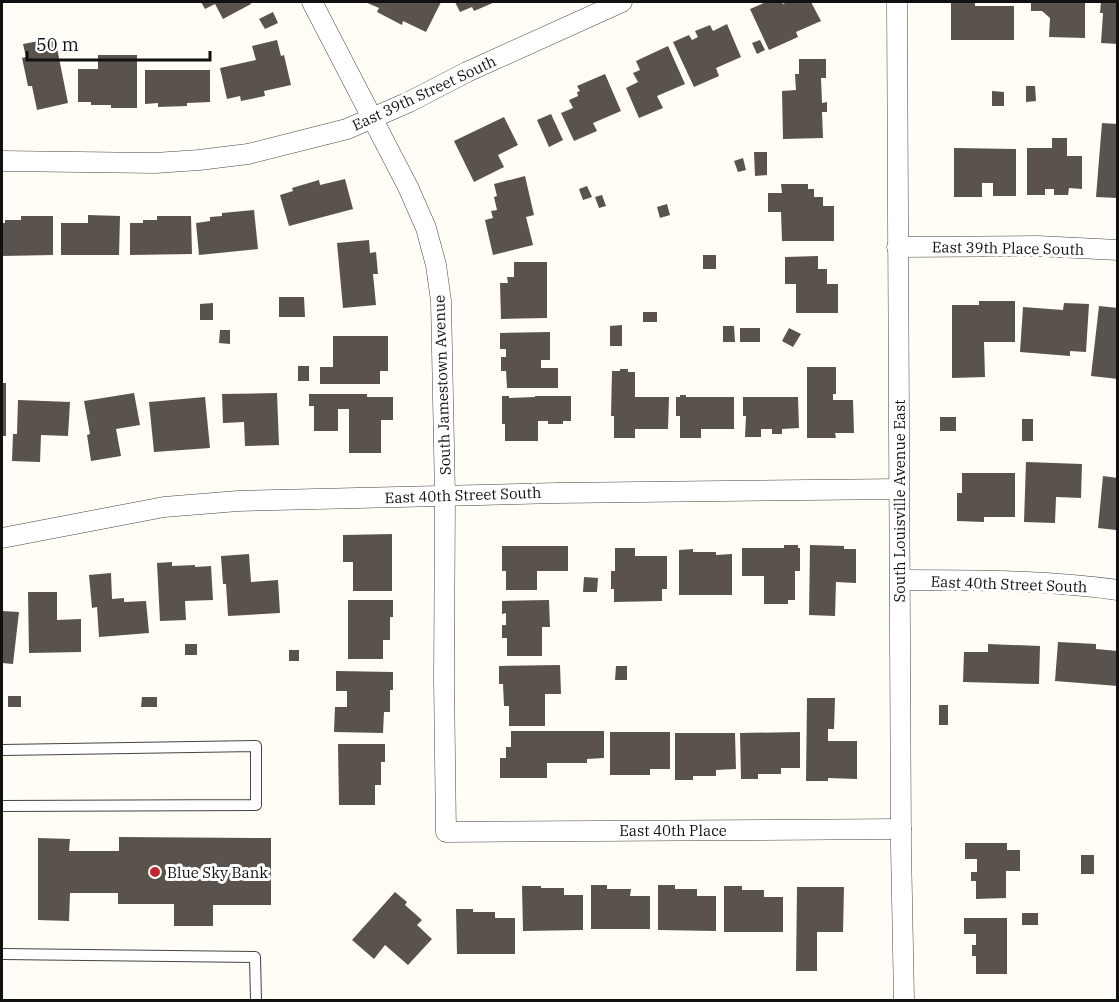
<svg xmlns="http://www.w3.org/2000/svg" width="1119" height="1002" viewBox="0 0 1119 1002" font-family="'IBM Plex Serif',serif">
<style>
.building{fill:#5a524d}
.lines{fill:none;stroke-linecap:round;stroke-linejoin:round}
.service-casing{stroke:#444;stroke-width:12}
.minor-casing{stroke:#444;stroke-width:21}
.service{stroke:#fff;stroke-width:10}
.minor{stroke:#fff;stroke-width:20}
.poi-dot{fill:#c4262e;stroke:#fff;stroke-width:2}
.labels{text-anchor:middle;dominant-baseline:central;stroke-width:6;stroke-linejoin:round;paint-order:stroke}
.street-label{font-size:15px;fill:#111;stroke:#fff}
.poi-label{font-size:15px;fill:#111;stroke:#fff;text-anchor:start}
</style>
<rect width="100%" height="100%" fill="#fffdf5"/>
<!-- building -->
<g class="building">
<path d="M201 2H250L251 4 223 19 215 4 205 9Z"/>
<path d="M365 2H441L426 32 403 21 402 25 377 12 379 8Z"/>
<path d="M455 2H495L474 11 472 7 460 12Z"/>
<path d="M766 2H781L783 4 787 2H811L821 21 796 32 798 37 769 50 750 9Z"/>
<path d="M951 2H975V6H1014V40H951Z"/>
<path d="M1031 2H1085V38L1049 37 1050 18 1042 11H1031Z"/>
<path d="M1101 2H1118V44L1101 43 1103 13H1100Z"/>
<path d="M273 12 278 23 265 29 259 19Z"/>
<path d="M727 24 741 57 716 68 719 76 694 87 673 42 689 35 692 40 698 37 695 31 710 25 713 31Z"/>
<path d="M55 38 68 103 37 110 32 86H28L22 58 26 57 23 44Z"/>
<path d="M277 40 281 56 284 55 291 85 264 91 265 96 241 101 240 96 227 99 220 68 256 60 252 46Z"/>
<path d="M760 40 765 50 757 54 752 43Z"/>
<path d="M668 46 685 84 657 96 663 108 639 118 626 88 638 82 633 73 640 70 636 61Z"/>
<path d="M98 55H137V108H111V105H91V102H78V69H98Z"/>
<path d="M799 59H826V78H821L822 103 827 102V112H822L823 138 783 139 782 91 796 90 795 74H799Z"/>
<path d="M145 70H210V102L187 103V106L158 107V103L145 104Z"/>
<path d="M605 74 621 111 593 123 597 131 574 141 561 113 573 108 569 100 578 96 577 92 580 91 577 86Z"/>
<path d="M1026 86H1035L1036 101 1026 102Z"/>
<path d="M992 91 1004 92V106H992Z"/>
<path d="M551 114 563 140 549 147 537 120Z"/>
<path d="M504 117 518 145 498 155 504 167 474 182 454 141Z"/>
<path d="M1102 123 1118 124V198L1096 197Z"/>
<path d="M1052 138H1067V156H1082V189L1069 188 1068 195H1054V189H1045V195H1027V148H1052Z"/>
<path d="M954 148 1016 149V196H993V183H982V197H954Z"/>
<path d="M754 152H767V175L755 176Z"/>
<path d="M743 158 746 170 738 172 734 161Z"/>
<path d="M525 176 534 215 526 217 533 245 493 255 485 220 493 218 491 211 497 210 494 197 497 196 494 184Z"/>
<path d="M345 179 353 209 289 226 280 195 293 191 292 188 319 180 320 185Z"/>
<path d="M781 184H808V189H814V197H823V206H834V241H782L781 212H768V193H782Z"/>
<path d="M587 186 592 197 583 200 579 189Z"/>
<path d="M602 195 606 206 599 208 595 197Z"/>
<path d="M667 204 670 215 660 218 657 207Z"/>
<path d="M254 210 258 249 199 255 196 223 210 221V217L222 216V213Z"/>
<path d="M88 215 120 216 119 255H61V223H88Z"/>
<path d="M21 216H53V255L2 256V223H5V220H21Z"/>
<path d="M157 216H191L192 254 130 255V223H143V220H157Z"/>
<path d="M369 240 370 253 376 252 378 274H373L376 305 343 308 337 243Z"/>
<rect x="703" y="255" width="13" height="14"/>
<path d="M818 256V269H827V284H838V313H796V284H785V257Z"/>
<path d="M514 262H547V318L501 319 500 283H508L507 277H514Z"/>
<path d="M279 297H304L305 317H279Z"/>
<path d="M979 301H1015V342H984L985 377 952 378V305H979Z"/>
<path d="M213 303V320H200V304Z"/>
<path d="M1064 303 1089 304 1086 352 1070 351V356L1020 352 1023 307 1063 310Z"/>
<path d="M1099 306 1118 308V379L1091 376Z"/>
<rect x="643" y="312" width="14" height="10"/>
<path d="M622 325V346H610V326Z"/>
<path d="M723 326H734L735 342H723Z"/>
<rect x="740" y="328" width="20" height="14"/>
<path d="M789 328 801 334 793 347 782 341Z"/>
<path d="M220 330H230V344L219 343Z"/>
<path d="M550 332V360H541V368H558V388H507L506 371H501V357H506V349H500V333Z"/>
<path d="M333 336H388V371H380V384H320V367H333Z"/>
<rect x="298" y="366" width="11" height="15"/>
<path d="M807 367H836V394H833V400H853L854 433H835L836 438H807Z"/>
<path d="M620 369H628V372H635V397H669L668 429H635V438H614V416H611L612 371H620Z"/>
<rect x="2" y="383" width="4" height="53"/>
<path d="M134 393 140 425 116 429 121 456 91 461 87 435 90 434 84 401Z"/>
<path d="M277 393 279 445 245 446 244 422 223 423 222 394Z"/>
<path d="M309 394H367V397H393V420H381V453H349V409H338V431H314V406H309Z"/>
<path d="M680 395H686V397H734V429H701V438H680V416H676V397H680Z"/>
<path d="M502 396H509V398L535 397V396H571V421H563V424H548V421H538V441H505V424H502Z"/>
<path d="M205 397 210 448 154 452 149 402Z"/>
<path d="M743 397H798L799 428 782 429V434H772V429H761V437H745L746 416H743Z"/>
<path d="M18 400 70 402 68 436 41 435 40 462 12 461 13 434H17Z"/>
<rect x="940" y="417" width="16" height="14"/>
<rect x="1022" y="419" width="11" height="22"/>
<path d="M1026 462 1082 464 1081 498 1056 497 1055 523 1024 522Z"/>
<path d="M962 473H1015V517H984V522L957 521V493H962Z"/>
<path d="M1103 476 1118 478V516L1116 530 1098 528Z"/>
<path d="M392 534V591H353V562H343V535Z"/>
<path d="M784 545H798V548H800V571H795V600H788V604H764V576H742V548H784Z"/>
<path d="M810 545 844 546V549H856V583L836 582 835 616 809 615Z"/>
<path d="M502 546H568V571H537V590H506V571H502Z"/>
<path d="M615 548H635V556H667V589H662V601L614 602V589H611V571H615Z"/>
<path d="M693 549V552H716V555L732 554V595H679V550Z"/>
<path d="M249 554 251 582 278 580 280 613 228 616 226 584H223L221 556Z"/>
<path d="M172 562V566L195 565V567L211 566 213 600 185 601 186 620 160 621 157 563Z"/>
<path d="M111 573 112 599 124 598V602L146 601 149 633 99 637 97 607 92 608 89 575Z"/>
<path d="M584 577 598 578 597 592H583Z"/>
<path d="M28 592H57V620L81 619V652L29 653Z"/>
<path d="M348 600H393V617H390V640H383V659H348Z"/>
<path d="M549 600 550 627H542V656H507V638H502V625H506V613L502 614V601Z"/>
<path d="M2 611 19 612 13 664 2 663Z"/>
<path d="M1058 642 1096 644V649L1118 651V686L1055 681Z"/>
<rect x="185" y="644" width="12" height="11"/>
<path d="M988 644 1040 646 1039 684 963 682 964 652H988Z"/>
<rect x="289" y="650" width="10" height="11"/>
<path d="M560 665 561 694H545V726H509V706H504L503 684H499V666Z"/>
<path d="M616 666H627V680H615Z"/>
<path d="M336 671 393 672V690H390V712H384L383 733 334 732 335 707H347V691H336Z"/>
<rect x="8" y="696" width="13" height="11"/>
<path d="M142 697H157V707H141Z"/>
<path d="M807 698H835L834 729H828V741H857V779L828 778V781H806Z"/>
<rect x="939" y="705" width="9" height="20"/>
<path d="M511 731H604V758L587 759V763H547V778H500V758H506V747H511Z"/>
<path d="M610 732H670V769H650V775H610Z"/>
<path d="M800 732V768H781V774H758V779H741L740 733Z"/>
<path d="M675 733H735L736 769 716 770V776H693V780H675Z"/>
<path d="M338 744H385V762H381V785H375V805H339Z"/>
<path d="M119 837 271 838V905H213V926H174V904H118V893H70L69 921 38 920V838L70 839 69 851H119Z"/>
<path d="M965 843H1007V850H1020V871H1006V898L976 899V881H971V872H977V859H965Z"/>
<rect x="1081" y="855" width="13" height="19"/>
<path d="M591 885H607V889H631L630 896H650V929H591Z"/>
<path d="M658 885H675V889H697V896H716V931L658 930Z"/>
<path d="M522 886H541V888H564V895H583V930L523 931Z"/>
<path d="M724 886H742V890H764V897H783V932H724Z"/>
<path d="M797 887H844L843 932H817V971H796Z"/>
<path d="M395 892 407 902 405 905 422 920 417 925 432 939 408 965 385 945 374 959 352 940Z"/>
<path d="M456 909H473V912H495V918H515V954H457Z"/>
<rect x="1022" y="913" width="16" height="12"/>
<path d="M964 918H1007V974H976V956H972V945H976V934H964Z"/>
</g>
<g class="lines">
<defs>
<g id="service">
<path d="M2 750 256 746V805L2 806"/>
<path d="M2 954 255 957 256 1000"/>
</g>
<g id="minor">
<path d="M312 2 408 187 426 228 436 265 441 301 445 496 444 680 446 832 901 829"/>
<path d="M897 2 901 847 904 1000"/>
<path d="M2 161 155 163 199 160 248 154 347 129 409 102 467 72 622 2"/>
<path d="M897 247 1037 246 1118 250"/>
<path d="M2 538 164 507 238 501 557 493 899 489"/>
<path d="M900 580C972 580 1046 580 1118 590"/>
</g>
</defs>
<!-- service casing -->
<use href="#service" class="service-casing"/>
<!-- minor casing -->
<use href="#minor" class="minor-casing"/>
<!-- service -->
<use href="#service" class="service"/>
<!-- minor -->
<use href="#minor" class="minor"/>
</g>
<!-- markers -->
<circle class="poi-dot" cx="155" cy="872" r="6"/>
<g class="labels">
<!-- street labels -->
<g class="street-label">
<text transform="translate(424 93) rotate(-25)">East 39th Street South</text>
<text transform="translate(1008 248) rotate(1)">East 39th Place South</text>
<text transform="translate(442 385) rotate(-92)">South Jamestown Avenue</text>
<text transform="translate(463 495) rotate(-2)">East 40th Street South</text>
<text transform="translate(899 501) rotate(-90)">South Louisville Avenue East</text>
<text transform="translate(1009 584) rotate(2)">East 40th Street South</text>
<text x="673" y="830">East 40th Place</text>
</g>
<!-- poi labels -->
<g class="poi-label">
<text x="167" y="872">Blue Sky Bank</text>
</g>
</g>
<!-- border -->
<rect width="1119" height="1002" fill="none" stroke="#111111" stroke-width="6"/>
<!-- scale -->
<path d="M27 51v9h183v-9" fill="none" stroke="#111111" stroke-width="3"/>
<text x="36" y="51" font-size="18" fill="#111111" stroke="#ffffff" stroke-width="4.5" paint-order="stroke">50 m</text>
</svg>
